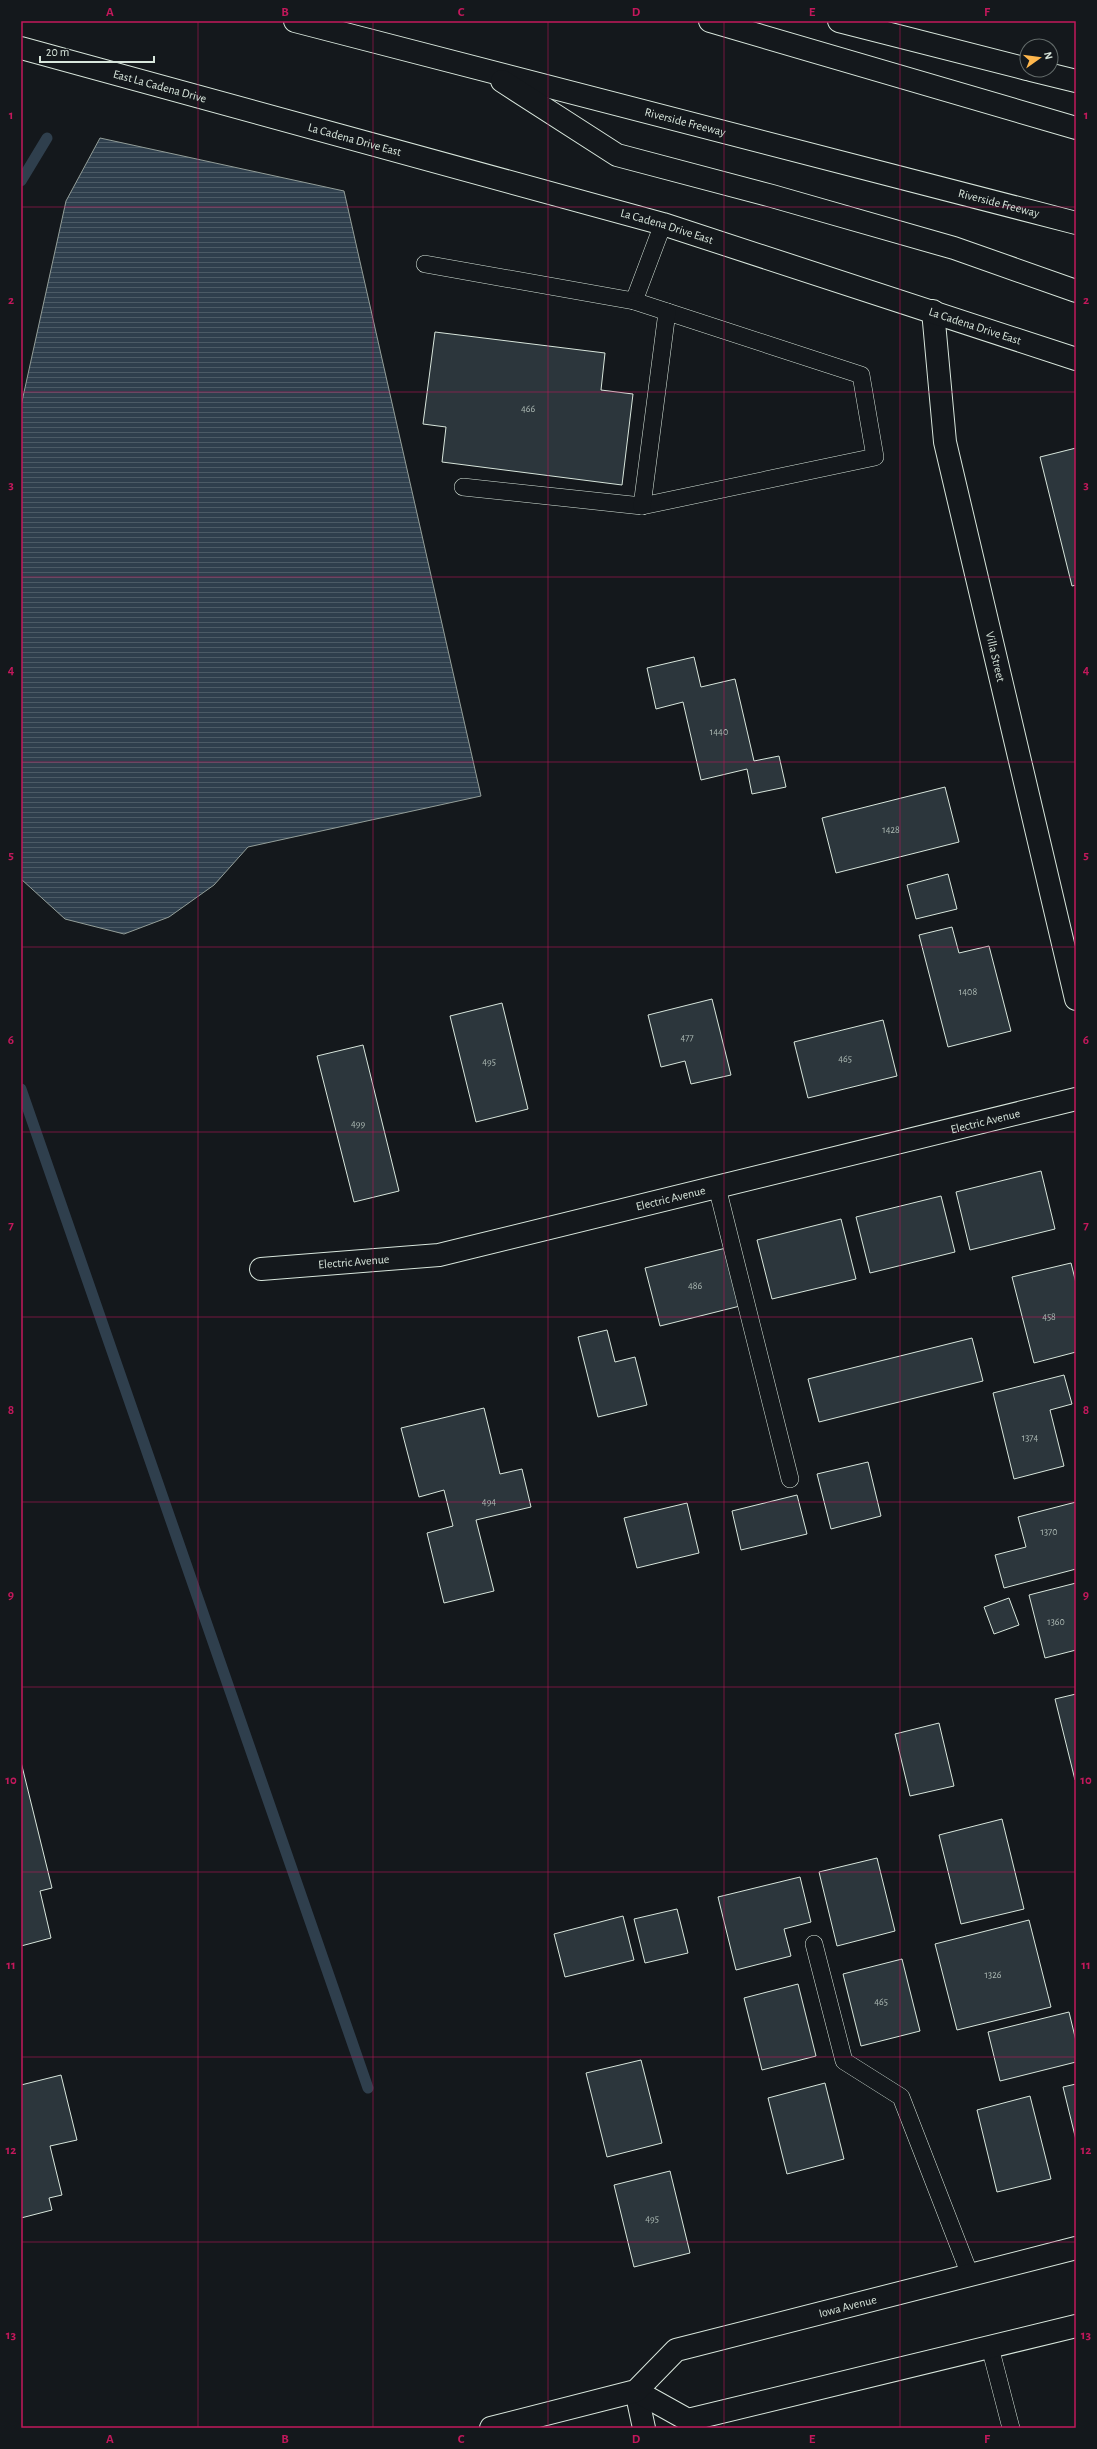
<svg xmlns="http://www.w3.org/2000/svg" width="1097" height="2449" viewBox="0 0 1097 2449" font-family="'Alegreya Sans',sans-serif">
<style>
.water{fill:url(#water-rules);stroke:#939e99}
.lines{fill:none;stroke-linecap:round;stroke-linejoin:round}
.stream{stroke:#2f3f4d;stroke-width:11}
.building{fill:#2c363c;stroke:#d8e6dc}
.lane-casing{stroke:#d8e6dc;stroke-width:18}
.street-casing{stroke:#d8e6dc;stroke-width:24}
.secondary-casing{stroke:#d8e6dc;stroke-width:24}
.primary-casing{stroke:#d8e6dc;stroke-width:24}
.highway-casing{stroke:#d8e6dc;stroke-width:24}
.lane{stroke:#14181c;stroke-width:17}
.street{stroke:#14181c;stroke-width:22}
.secondary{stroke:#14181c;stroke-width:22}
.primary{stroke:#14181c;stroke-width:22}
.highway{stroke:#14181c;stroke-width:22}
.grid{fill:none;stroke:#c2185b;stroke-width:1;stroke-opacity:0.55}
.labels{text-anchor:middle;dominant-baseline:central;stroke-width:3;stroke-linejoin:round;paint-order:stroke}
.number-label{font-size:10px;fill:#adbab4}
.street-label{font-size:12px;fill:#d8e6dc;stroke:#14181c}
.neatline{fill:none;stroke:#c2185b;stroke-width:1.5}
.grid-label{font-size:13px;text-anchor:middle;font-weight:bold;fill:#c2185b}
</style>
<defs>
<pattern id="water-rules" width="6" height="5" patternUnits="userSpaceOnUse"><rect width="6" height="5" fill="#2f3f4d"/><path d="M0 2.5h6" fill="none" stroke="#4c5b66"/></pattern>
</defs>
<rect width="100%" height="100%" fill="#14181c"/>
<!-- water -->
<path class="water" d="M100 138 344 191 481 796 248 847 214 885 169 917 124 934 65 919 21 879V406L66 201Z"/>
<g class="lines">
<!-- stream -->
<g class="stream">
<path d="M21 181 47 138"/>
<path d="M21 1089 368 2088"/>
</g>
</g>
<!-- building -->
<g class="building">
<path d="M435 332 605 353 601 390 633 394 622 485 442 462 446 427 423 424Z"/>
<path d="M1076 448V585L1072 586 1040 457Z"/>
<path d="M694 657 701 687 735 679 754 761 779 756 786 787 752 794 747 769 701 780 683 702 656 709 647 668Z"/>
<path d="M945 787 959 842 836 873 822 818Z"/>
<path d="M948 874 957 909 916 919 907 885Z"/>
<path d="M952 927 959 953 989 946 1011 1031 948 1047 919 935Z"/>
<path d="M712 999 731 1075 691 1084 685 1061 661 1067 648 1015Z"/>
<path d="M502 1003 528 1109 476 1122 450 1016Z"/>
<path d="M883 1020 897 1076 808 1098 794 1042Z"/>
<path d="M363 1045 399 1191 354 1202 317 1056Z"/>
<path d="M1041 1171 1055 1229 970 1250 956 1192Z"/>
<path d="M941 1196 955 1252 870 1273 856 1217Z"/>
<path d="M841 1219 856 1279 772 1299 757 1240Z"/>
<path d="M730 1247 744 1305 660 1326 645 1268Z"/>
<path d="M1071 1263 1076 1283V1352L1034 1363 1012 1277Z"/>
<path d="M607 1330 615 1362 635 1357 647 1405 598 1417 578 1337Z"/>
<path d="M972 1338 983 1381 819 1422 808 1379Z"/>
<path d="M1064 1375 1072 1404 1050 1410 1064 1466 1014 1479 993 1393Z"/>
<path d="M484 1408 500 1474 522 1469 531 1507 476 1520 494 1591 444 1603 427 1533 453 1526 444 1490 419 1497 401 1428Z"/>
<path d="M868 1462 881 1516 831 1529 817 1474Z"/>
<path d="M797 1495 807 1534 741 1550 732 1511Z"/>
<path d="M1076 1502V1569L1004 1588 995 1555 1026 1547 1018 1517Z"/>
<path d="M687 1503 699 1553 637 1568 624 1518Z"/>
<path d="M1076 1583V1650L1045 1658 1029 1595Z"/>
<path d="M1009 1598 1019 1625 994 1634 984 1607Z"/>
<path d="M1076 1694V1780H1075L1055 1699Z"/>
<path d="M939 1723 954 1786 910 1796 895 1734Z"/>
<path d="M21 1762 52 1888 40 1891 51 1938 21 1946Z"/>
<path d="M1002 1819 1024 1909 961 1924 939 1835Z"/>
<path d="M877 1858 895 1931 837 1946 819 1872Z"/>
<path d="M800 1877 811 1922 784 1929 791 1956 736 1970 718 1897Z"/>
<path d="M677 1909 688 1953 645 1963 634 1919Z"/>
<path d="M623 1916 634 1960 565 1977 554 1934Z"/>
<path d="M1029 1920 1051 2007 957 2030 935 1944Z"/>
<path d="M902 1959 920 2031 861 2046 843 1974Z"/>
<path d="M798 1984 816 2056 762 2070 744 1998Z"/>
<path d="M1069 2012 1076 2041V2062L1000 2081 988 2032Z"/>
<path d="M641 2060 662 2143 607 2157 586 2073Z"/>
<path d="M61 2075 77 2140 50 2146 62 2195 49 2198 52 2210 21 2218V2085Z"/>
<path d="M825 2083 844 2159 787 2174 768 2098Z"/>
<path d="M1076 2084V2140L1063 2087Z"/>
<path d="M1030 2096 1051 2179 997 2192 977 2110Z"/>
<path d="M670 2171 690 2253 634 2267 614 2185Z"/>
</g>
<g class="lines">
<defs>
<g id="lane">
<path d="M425 264 634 301 663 224"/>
<path d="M463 487 642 506 875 457 861 375 634 301"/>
<path d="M642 506 667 312"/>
<path d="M717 1187 790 1479"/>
<path d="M814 1944 844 2061 901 2097 970 2275"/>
<path d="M990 2347 1011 2428"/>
</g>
<g id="street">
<path id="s1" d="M933 311 945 442 1076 999"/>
<path id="s2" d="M261 1269 439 1255 1076 1099"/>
<path d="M636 2391 644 2428"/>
</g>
<g id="secondary">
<path id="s3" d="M21 48 663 224 1076 359"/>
</g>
<g id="primary">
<path d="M636 2391 688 2420 1076 2326"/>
<path id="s4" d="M491 2428 636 2391 676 2350 1076 2248"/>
</g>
<g id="highway">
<path id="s5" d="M295 21 1076 223"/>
<path d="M710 21 1076 128"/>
<path d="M839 21 1027 69"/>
<path d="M1031 70 1076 81"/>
<path d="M502 81 617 155 772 196 954 248 1076 291"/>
</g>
</defs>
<!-- lane casing -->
<use href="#lane" class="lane-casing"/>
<!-- street casing -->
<use href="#street" class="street-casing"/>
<!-- secondary casing -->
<use href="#secondary" class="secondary-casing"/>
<!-- primary casing -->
<use href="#primary" class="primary-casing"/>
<!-- highway casing -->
<use href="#highway" class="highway-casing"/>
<!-- lane -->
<use href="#lane" class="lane"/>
<!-- street -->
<use href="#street" class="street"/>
<!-- secondary -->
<use href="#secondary" class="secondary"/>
<!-- primary -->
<use href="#primary" class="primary"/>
<!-- highway -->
<use href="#highway" class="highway"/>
</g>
<!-- grid -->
<path class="grid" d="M198 21V2428M373 21V2428M548 21V2428M724 21V2428M900 21V2428M21 207H1076M21 392H1076M21 577H1076M21 762H1076M21 947H1076M21 1132H1076M21 1317H1076M21 1502H1076M21 1687H1076M21 1872H1076M21 2057H1076M21 2242H1076"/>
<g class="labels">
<!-- number labels -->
<g class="number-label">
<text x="528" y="409">466</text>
<text x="719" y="732">1440</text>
<text x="891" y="830">1428</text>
<text x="968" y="992">1408</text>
<text x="687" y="1038">477</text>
<text x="845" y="1059">465</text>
<text x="489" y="1062">495</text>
<text x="358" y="1124">499</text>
<text x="695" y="1286">486</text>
<text x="1049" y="1317">458</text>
<text x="1030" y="1438">1374</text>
<text x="489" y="1502">494</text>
<text x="1049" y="1532">1370</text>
<text x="1056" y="1622">1360</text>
<text x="993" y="1975">1326</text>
<text x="881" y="2002">465</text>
<text x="652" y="2219">495</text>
</g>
<!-- street labels -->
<g class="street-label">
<text stroke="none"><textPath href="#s3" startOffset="144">East La Cadena Drive</textPath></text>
<text stroke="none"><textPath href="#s5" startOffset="403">Riverside Freeway</textPath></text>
<text stroke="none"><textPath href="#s3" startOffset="346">La Cadena Drive East</textPath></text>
<text stroke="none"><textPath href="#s5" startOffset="727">Riverside Freeway</textPath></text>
<text stroke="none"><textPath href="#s3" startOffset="670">La Cadena Drive East</textPath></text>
<text stroke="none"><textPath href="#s3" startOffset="994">La Cadena Drive East</textPath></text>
<text stroke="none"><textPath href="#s1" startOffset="352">Villa Street</textPath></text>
<text stroke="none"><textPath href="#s2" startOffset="741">Electric Avenue</textPath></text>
<text stroke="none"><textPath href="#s2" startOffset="417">Electric Avenue</textPath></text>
<text stroke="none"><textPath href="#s2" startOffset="93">Electric Avenue</textPath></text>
<text stroke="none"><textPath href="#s4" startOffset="384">Iowa Avenue</textPath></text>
</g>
</g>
<!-- border -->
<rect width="1097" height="2449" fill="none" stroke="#14181c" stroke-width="44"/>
<!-- north arrow -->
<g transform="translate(1039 58) rotate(76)"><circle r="19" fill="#14181c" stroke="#626a69"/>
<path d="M0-3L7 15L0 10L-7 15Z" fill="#ffb74d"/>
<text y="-6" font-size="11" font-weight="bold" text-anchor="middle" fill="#d8e6dc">N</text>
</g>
<!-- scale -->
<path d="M40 56v6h114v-6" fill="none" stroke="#d8e6dc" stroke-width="2"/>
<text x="46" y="56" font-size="12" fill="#d8e6dc" stroke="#14181c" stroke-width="3" paint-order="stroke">20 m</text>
<rect x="22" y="22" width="1053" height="2405" class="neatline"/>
<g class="grid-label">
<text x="110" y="16">A</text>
<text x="285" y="16">B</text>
<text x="461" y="16">C</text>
<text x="636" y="16">D</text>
<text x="812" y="16">E</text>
<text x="987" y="16">F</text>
<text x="11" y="119">1</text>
<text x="1086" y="119">1</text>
<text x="11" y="304">2</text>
<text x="1086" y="304">2</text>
<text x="11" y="489">3</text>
<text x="1086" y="489">3</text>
<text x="11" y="674">4</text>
<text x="1086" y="674">4</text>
<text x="11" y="859">5</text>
<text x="1086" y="859">5</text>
<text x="11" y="1044">6</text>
<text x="1086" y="1044">6</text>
<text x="11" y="1229">7</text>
<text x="1086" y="1229">7</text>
<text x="11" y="1414">8</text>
<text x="1086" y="1414">8</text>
<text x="11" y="1599">9</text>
<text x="1086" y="1599">9</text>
<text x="11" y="1784">10</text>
<text x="1086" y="1784">10</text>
<text x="11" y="1969">11</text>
<text x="1086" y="1969">11</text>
<text x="11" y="2154">12</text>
<text x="1086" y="2154">12</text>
<text x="11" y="2339">13</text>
<text x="1086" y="2339">13</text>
<text x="110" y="2443">A</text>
<text x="285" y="2443">B</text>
<text x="461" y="2443">C</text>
<text x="636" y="2443">D</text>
<text x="812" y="2443">E</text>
<text x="987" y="2443">F</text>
</g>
</svg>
